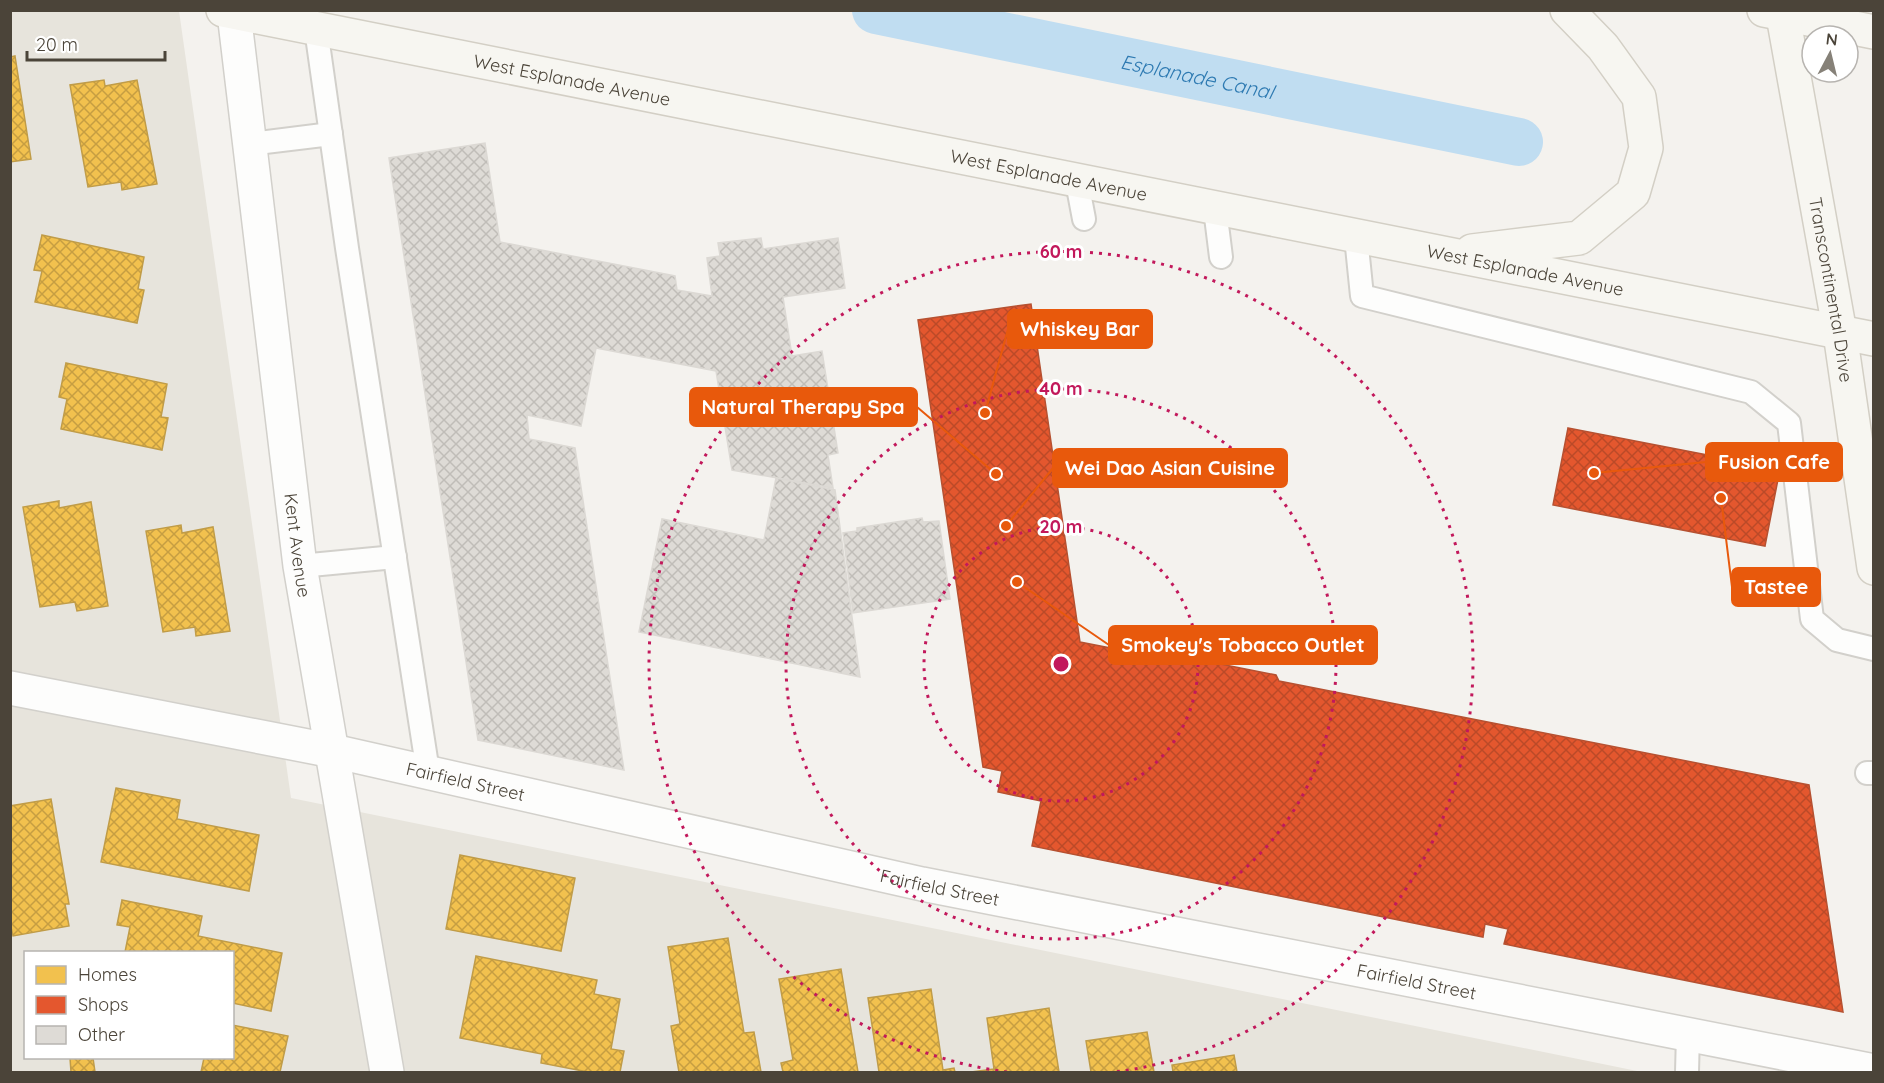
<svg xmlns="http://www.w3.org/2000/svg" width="1884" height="1083" viewBox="0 0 1884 1083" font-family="Quicksand,sans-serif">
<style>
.residential{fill:#e7e4dc;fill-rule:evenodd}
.homes{fill:url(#homes-cross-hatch);stroke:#c09c48;stroke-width:1.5}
.shops{fill:url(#shops-cross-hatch);stroke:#b65131;stroke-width:1.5}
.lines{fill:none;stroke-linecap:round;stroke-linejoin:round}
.canal{stroke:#c0ddf1;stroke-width:48}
.building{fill:url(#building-cross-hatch);stroke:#dcd9d4;stroke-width:1.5}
.lane-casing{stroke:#d2d0cb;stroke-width:26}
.street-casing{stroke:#d2d0cb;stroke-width:36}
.secondary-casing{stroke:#d3cfc5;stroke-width:36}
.lane{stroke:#fdfdfc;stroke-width:22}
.street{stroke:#fdfdfc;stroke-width:33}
.secondary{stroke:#f7f6f1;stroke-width:33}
.ring{fill:none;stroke:#c2185b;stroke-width:3;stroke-dasharray:3 6}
.labels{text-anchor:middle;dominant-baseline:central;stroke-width:6;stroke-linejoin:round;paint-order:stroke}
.street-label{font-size:18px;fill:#4b4439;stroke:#fff}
.water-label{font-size:20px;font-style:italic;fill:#2e7ab2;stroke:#fff}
.centre{fill:#c2185b;stroke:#fff;stroke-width:3}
.ring-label{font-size:18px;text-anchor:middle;font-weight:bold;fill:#c2185b;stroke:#fff;stroke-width:6;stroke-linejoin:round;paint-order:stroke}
.leader{fill:none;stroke:#e8590c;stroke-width:2}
.callout-dot{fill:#e8590c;stroke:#fff;stroke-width:2}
.callout{fill:#e8590c;stroke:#e8590c;stroke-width:2}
.callout-label{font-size:20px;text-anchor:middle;font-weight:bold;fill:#fff}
</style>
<defs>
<pattern id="homes-cross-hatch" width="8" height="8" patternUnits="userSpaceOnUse" patternTransform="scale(1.5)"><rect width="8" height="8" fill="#f2c14e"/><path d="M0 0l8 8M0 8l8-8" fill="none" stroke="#c69e42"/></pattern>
<pattern id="shops-cross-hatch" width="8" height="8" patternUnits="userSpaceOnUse" patternTransform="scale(1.5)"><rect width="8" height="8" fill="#e4572e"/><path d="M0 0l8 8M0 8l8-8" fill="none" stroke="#bb4a28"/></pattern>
<pattern id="building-cross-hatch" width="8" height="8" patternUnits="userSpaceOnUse" patternTransform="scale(1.5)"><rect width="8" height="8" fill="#dedbd6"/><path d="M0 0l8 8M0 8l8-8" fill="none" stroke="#c0bdb8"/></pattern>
</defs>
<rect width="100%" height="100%" fill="#f4f2ee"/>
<!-- residential -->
<path class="residential" d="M10 11H179L291 798 1642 1072H11ZM26 952H232V1058H26Z"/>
<!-- homes -->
<g class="homes">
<path d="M15 56 31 159 10 162V57Z"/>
<path d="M104 80 105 86 137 80 157 184 122 190 121 182 88 187 70 85Z"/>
<path d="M42 235 144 257 138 289 144 290 137 323 35 302 42 271 34 270Z"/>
<path d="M66 363 167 384 161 417 168 418 162 450 61 429 67 399 59 397Z"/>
<path d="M59 501V508L91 502 108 606 77 611 75 602 40 607 23 507Z"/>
<path d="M181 525 182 533 213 527 230 631 196 636 195 627 163 632 146 531Z"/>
<path d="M116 788 180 800 177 819 259 835 249 891 101 862Z"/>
<path d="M51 799 69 904H65L69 926 13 936 10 923V806Z"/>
<path d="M460 855 575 878 561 951 446 929Z"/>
<path d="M122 900 202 916 198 936 282 953 271 1011 232 1003V952H125L130 927 117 925Z"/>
<path d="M728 938 744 1033 754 1032 761 1072H679L671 1026 680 1024 668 947Z"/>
<path d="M476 956 597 980 594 994 620 999 611 1049 624 1051 620 1072H588L541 1063 542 1054 460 1038Z"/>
<path d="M841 969 858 1072H783L781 1063 793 1060 779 979Z"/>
<path d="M931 989 943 1070 954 1068 955 1072H879L868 998Z"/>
<path d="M1049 1008 1059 1072H971L994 1069 987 1018Z"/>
<path d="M232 1025 288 1036 280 1072H201L204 1058H232Z"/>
<path d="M1147 1032 1154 1072H1091L1086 1041Z"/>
<path d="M1234 1055 1237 1072H1173L1172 1065Z"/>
<path d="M70 1058H93L95 1072H71Z"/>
</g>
<!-- shops -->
<g class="shops">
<path d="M1031 304 1080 642 1126 651 1130 646 1276 675 1279 681 1809 785 1843 1012 1504 944 1508 929 1485 924 1483 937 1032 846 1041 801 998 792 1002 771 983 767 918 320Z"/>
<path d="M1568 428 1780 469 1765 546 1553 505Z"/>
</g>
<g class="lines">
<!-- canal -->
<path class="canal" id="s1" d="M876 10 1519 142"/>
</g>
<!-- building -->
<g class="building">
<path d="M485 143 500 242 675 276 677 290 712 296 707 258 720 256 718 243 761 238 763 249 838 238 845 288 783 297 792 356 822 351 838 453 828 455 833 488 732 470 716 371 596 348 581 426 527 415 529 439 575 448 624 770 478 740 389 158Z"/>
<path d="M776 478 835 490 860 677 639 632 662 519 764 540Z"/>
<path d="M922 518 923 522 939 521 950 599 853 613 843 533 857 531V528Z"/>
</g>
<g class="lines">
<defs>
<g id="lane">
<path d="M316 29 347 248 428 772"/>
<path d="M250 144 331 134"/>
<path d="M1077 182 1084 219"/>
<path d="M1215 209 1221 257"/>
<path d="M1356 237 1362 296 1751 392 1789 423 1812 619 1837 640 1874 649"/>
<path d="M300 566 395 557"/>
<path d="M1867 773H1874"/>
<path d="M1687 1072 1688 1034"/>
</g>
<g id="street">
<path id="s2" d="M234 13 300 566 387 1072"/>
<path id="s3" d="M10 688 333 751 922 884 1874 1071"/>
</g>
<g id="secondary">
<path id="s4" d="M223 10 1874 339"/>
<path d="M1764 10 1874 32"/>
<path id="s5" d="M1782 10 1840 333 1874 568"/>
<path d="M1472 251 1579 238 1633 193 1646 148 1639 97 1603 47 1567 10"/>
</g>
</defs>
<!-- lane casing -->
<use href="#lane" class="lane-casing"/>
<!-- street casing -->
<use href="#street" class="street-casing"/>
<!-- secondary casing -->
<use href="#secondary" class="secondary-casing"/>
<!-- lane -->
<use href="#lane" class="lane"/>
<!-- street -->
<use href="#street" class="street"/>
<!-- secondary -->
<use href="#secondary" class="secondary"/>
</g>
<!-- distance rings -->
<g class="ring">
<circle cx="1061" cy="664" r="137"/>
<circle cx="1061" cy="664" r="275"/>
<path d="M1007 1072A412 412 0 1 1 1115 1072"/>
</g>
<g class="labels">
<!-- street labels -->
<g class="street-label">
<text stroke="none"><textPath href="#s4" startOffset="356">West Esplanade Avenue</textPath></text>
<text stroke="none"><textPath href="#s4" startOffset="842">West Esplanade Avenue</textPath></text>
<text stroke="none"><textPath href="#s4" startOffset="1328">West Esplanade Avenue</textPath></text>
<text stroke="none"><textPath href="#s5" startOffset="284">Transcontinental Drive</textPath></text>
<text stroke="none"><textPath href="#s2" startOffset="536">Kent Avenue</textPath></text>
<text stroke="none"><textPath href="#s3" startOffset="465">Fairfield Street</textPath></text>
<text stroke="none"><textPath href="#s3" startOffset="951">Fairfield Street</textPath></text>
<text stroke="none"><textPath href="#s3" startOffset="1437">Fairfield Street</textPath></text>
</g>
<!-- water labels -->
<g class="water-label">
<text stroke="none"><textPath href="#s1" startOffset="328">Esplanade Canal</textPath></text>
</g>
</g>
<circle cx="1061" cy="664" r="9" class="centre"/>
<g class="ring-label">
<text x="1061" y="258">60 m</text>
<text x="1061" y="395">40 m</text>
<text x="1061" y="533">20 m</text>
</g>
<!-- callouts -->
<path class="leader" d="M985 413L1008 329M996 474L917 407M1594 473L1706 462M1006 526L1053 468M1721 498L1732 587M1017 582L1109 645"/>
<g class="callout-dot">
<circle cx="985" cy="413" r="6"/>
<circle cx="996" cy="474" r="6"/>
<circle cx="1594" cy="473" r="6"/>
<circle cx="1006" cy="526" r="6"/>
<circle cx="1721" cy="498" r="6"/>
<circle cx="1017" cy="582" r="6"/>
</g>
<g class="callout">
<rect x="1008" y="310" width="144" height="38" rx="6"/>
<rect x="690" y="388" width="227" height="38" rx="6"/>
<rect x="1706" y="443" width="136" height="38" rx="6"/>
<rect x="1053" y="449" width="234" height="38" rx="6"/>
<rect x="1732" y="568" width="88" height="38" rx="6"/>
<rect x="1109" y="626" width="268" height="38" rx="6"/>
</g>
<g class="callout-label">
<text x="1080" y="336">Whiskey Bar</text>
<text x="803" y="414">Natural Therapy Spa</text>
<text x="1774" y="469">Fusion Cafe</text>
<text x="1170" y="475">Wei Dao Asian Cuisine</text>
<text x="1776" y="594">Tastee</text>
<text x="1243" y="652">Smokey's Tobacco Outlet</text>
</g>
<!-- border -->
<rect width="1884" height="1083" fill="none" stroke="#4b4439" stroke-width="24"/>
<!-- legend -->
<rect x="24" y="951" width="210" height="108" fill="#ffffff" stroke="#b7b4b0" stroke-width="1.5"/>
<rect x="36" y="966" width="30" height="18" fill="#f2c14e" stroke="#b7b4b0" stroke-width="1.5"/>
<text x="78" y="981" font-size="18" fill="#4b4439">Homes</text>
<rect x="36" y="996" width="30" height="18" fill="#e4572e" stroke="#b7b4b0" stroke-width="1.5"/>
<text x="78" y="1011" font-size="18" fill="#4b4439">Shops</text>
<rect x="36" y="1026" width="30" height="18" fill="#dedbd6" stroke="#b7b4b0" stroke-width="1.5"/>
<text x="78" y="1041" font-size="18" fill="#4b4439">Other</text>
<!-- north arrow -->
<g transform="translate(1830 54) rotate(7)"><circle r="28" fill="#ffffff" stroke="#b7b4b0" stroke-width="1.5"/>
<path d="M0-4.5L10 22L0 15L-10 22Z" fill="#868178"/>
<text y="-9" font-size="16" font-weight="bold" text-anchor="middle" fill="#4b4439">N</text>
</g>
<!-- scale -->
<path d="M27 51v9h138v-9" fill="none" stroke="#4b4439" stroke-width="3"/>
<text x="36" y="51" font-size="18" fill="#4b4439" stroke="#ffffff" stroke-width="4.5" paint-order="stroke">20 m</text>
</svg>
